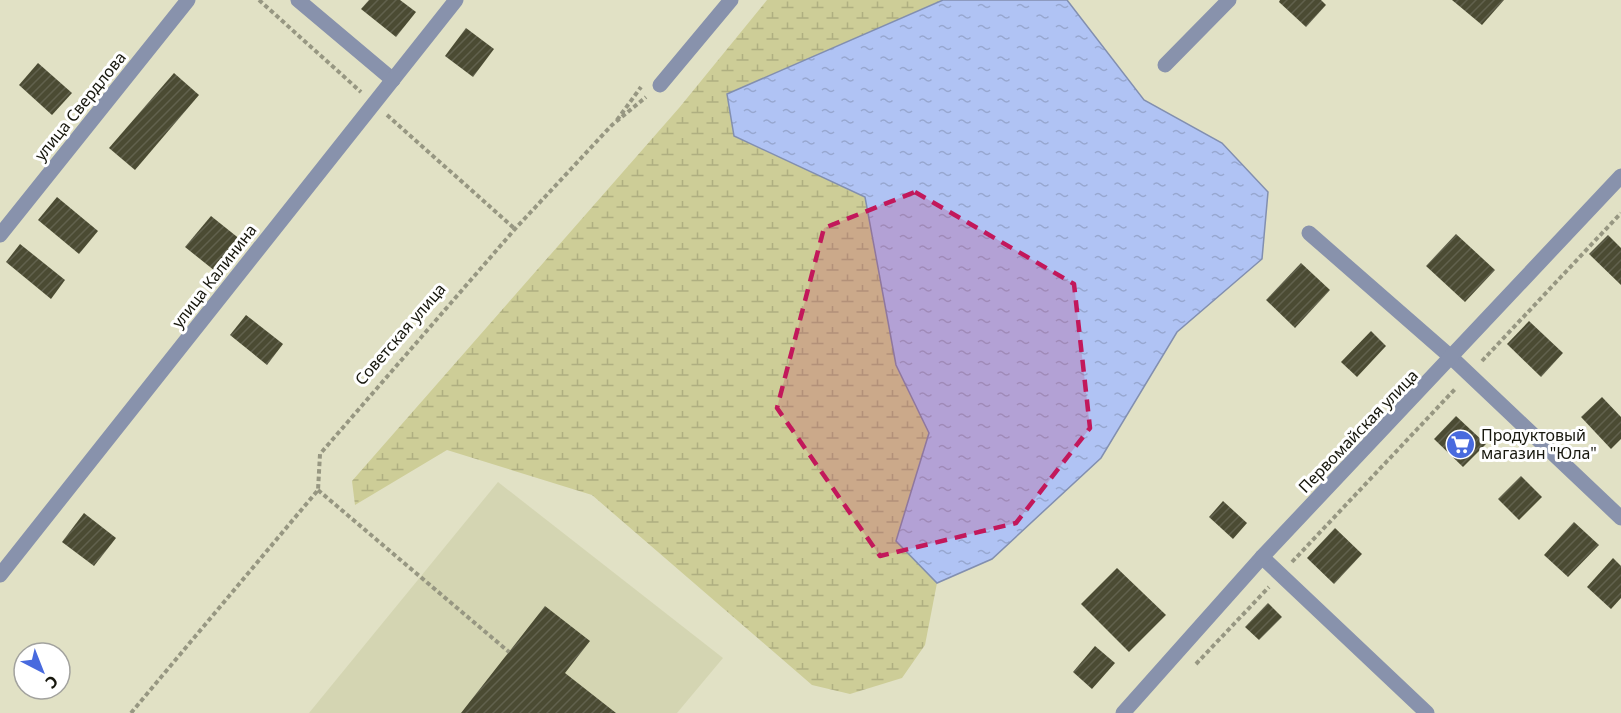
<svg xmlns="http://www.w3.org/2000/svg" width="1621" height="713" viewBox="0 0 1621 713" font-family="'Noto Sans',sans-serif">
<style>
.built{fill:#d4d5b2}
.wetland{fill:url(#wetland-marsh)}
.water{fill:url(#water-ripples);stroke:#828faf;stroke-width:1.5}
.building{fill:url(#building-hatch)}
.lines{fill:none;stroke-linecap:round;stroke-linejoin:round}
.path{stroke:#979782;stroke-width:4;stroke-dasharray:4.5 3;stroke-linecap:butt}
.minor{stroke:#8892ac;stroke-width:15}
.marked{fill:#c2185b;fill-opacity:0.2;stroke:#c2185b;stroke-width:4.5;stroke-dasharray:12 8;stroke-linejoin:round}
.labels{text-anchor:middle;dominant-baseline:central;stroke-width:6;stroke-linejoin:round;paint-order:stroke}
.street-label{font-size:16px;fill:#17170d;stroke:#fff}
.poi-label{font-size:16px;fill:#17170d;stroke:#fff;text-anchor:start}
</style>
<defs>
<pattern id="wetland-marsh" width="20" height="14" patternUnits="userSpaceOnUse" patternTransform="scale(1.5)"><rect width="20" height="14" fill="#cdcd97"/><path d="M1 5h8M5 5V1M11 12h8M15 12V8" fill="none" stroke="#afaf81"/></pattern>
<pattern id="water-ripples" width="26" height="14" patternUnits="userSpaceOnUse" patternTransform="scale(1.5)"><rect width="26" height="14" fill="#b0c3f4"/><path d="M2 4q2-2 4 0t4 0M15 11q2-2 4 0t4 0" fill="none" stroke="#97a7d0"/></pattern>
<pattern id="building-hatch" width="6" height="6" patternUnits="userSpaceOnUse" patternTransform="scale(1.5)"><rect width="6" height="6" fill="#4b4b33"/><path d="M-1 1l2-2M0 6l6-6M5 7l2-2" fill="none" stroke="#61614d"/></pattern>
</defs>
<rect width="100%" height="100%" fill="#e1e1c5"/>
<!-- built -->
<path class="built" d="M498 482 723 658 677 713H309Z"/>
<!-- wetland -->
<path class="wetland" d="M767 0H943L727 94 734 136 865 196 896 365 929 433 896 541 937 583 925 645 902 678 850 694 812 685 592 495 447 450 355 505 352 481 679 108Z"/>
<!-- water -->
<path class="water" d="M943 0H1067L1144 100 1222 143 1268 192 1262 259 1177 332 1101 458 992 559 937 583 896 541 929 433 896 365 865 197 734 136 727 94Z"/>
<!-- building -->
<g class="building">
<path d="M369 0H400L416 12 396 37 361 9Z"/>
<path d="M1280 0H1321L1326 5 1306 27 1279 2Z"/>
<path d="M1452 0H1504L1482 25Z"/>
<path d="M466 28 494 49 473 77 445 56Z"/>
<path d="M38 63 72 93 52 115 19 85Z"/>
<path d="M174 73 199 95 135 170 109 148Z"/>
<path d="M57 197 98 231 79 254 38 220Z"/>
<path d="M211 216 241 240 215 271 185 247Z"/>
<path d="M1456 234 1495 270 1465 302 1426 266Z"/>
<path d="M1608 235 1621 248V285L1589 254Z"/>
<path d="M20 244 65 280 51 299 6 262Z"/>
<path d="M1301 263 1330 290 1295 328 1266 300Z"/>
<path d="M246 315 283 344 267 365 230 335Z"/>
<path d="M1529 321 1563 353 1541 377 1507 344Z"/>
<path d="M1371 331 1386 346 1357 377 1341 362Z"/>
<path d="M1602 397 1621 417V439L1611 449 1581 417Z"/>
<path d="M1456 416 1486 444 1463 467 1434 439Z"/>
<path d="M1521 476 1542 497 1519 520 1498 499Z"/>
<path d="M1223 501 1247 523 1233 539 1209 517Z"/>
<path d="M84 513 116 538 94 566 62 542Z"/>
<path d="M1574 522 1599 545 1568 577 1544 555Z"/>
<path d="M1335 528 1362 554 1334 584 1307 558Z"/>
<path d="M1613 558 1621 566V598L1611 609 1587 587Z"/>
<path d="M1117 568 1166 615 1129 652 1081 604Z"/>
<path d="M1268 603 1282 617 1259 640 1245 627Z"/>
<path d="M545 606 590 641 565 673 616 713H461Z"/>
<path d="M1095 646 1115 663 1092 689 1073 672Z"/>
</g>
<g class="lines">
<!-- path -->
<g class="path">
<path d="M259 0 361 92"/>
<path d="M387 115 515 229"/>
<path d="M617 120 641 87"/>
<path d="M1482 361 1621 213"/>
<path d="M318 490 509 652"/>
<path d="M1292 562 1456 388"/>
<path d="M1196 664 1269 587"/>
<path d="M131 713 318 490 320 454 515 229 612 125 646 97"/>
</g>
<!-- minor -->
<g class="minor">
<path d="M298 0 393 80"/>
<path d="M1165 65 1229 0"/>
<path d="M660 85 731 0"/>
<path d="M1309 233 1452 358 1621 518"/>
<path d="M0 235 188 0"/>
<path d="M1262 557 1427 713"/>
<path d="M0 575 456 0"/>
<path d="M1123 713 1262 557 1621 176"/>
</g>
</g>
<!-- marked area -->
<path class="marked" d="M915 192 1074 284 1090 428 1016 523 880 556 777 408 824 228Z"/>
<!-- icons -->
<defs>
<symbol id="supermarket-disc" viewBox="-11 -11 22 22"><circle r="9.5" fill="#486ade" stroke="#fff"/><path d="M-6-5.5h2.5l.6 2H6L4.5 2H-2.5L-4.4-4H-6ZM-1.5 3.2a1.3 1.3 0 1 0 .1 0ZM3 3.2a1.3 1.3 0 1 0 .1 0Z" fill="#fff"/></symbol>
</defs>
<g fill-rule="evenodd">
<use href="#supermarket-disc" x="1444" y="428" width="33" height="33"/>
</g>
<g class="labels">
<!-- street labels -->
<g class="street-label">
<text transform="translate(80 106) rotate(-51)">улица Свердлова</text>
<text transform="translate(214 276) rotate(-52)">улица Калинина</text>
<text transform="translate(400 334) rotate(-49)">Советская улица</text>
<text transform="translate(1358 431) rotate(-46)">Первомайская улица</text>
</g>
<!-- poi labels -->
<g class="poi-label">
<text x="1481" y="435">Продуктовый<tspan x="1481" dy="18">магазин "Юла"</tspan></text>
</g>
</g>
<!-- north arrow -->
<g transform="translate(42 671) rotate(138)"><circle r="28" fill="#ffffff" stroke="#a2a29e" stroke-width="1.5"/>
<path d="M0-4.5L10 22L0 15L-10 22Z" fill="#486ade"/>
<text y="-9" font-size="16" font-weight="bold" text-anchor="middle" fill="#17170d">С</text>
</g>
</svg>
